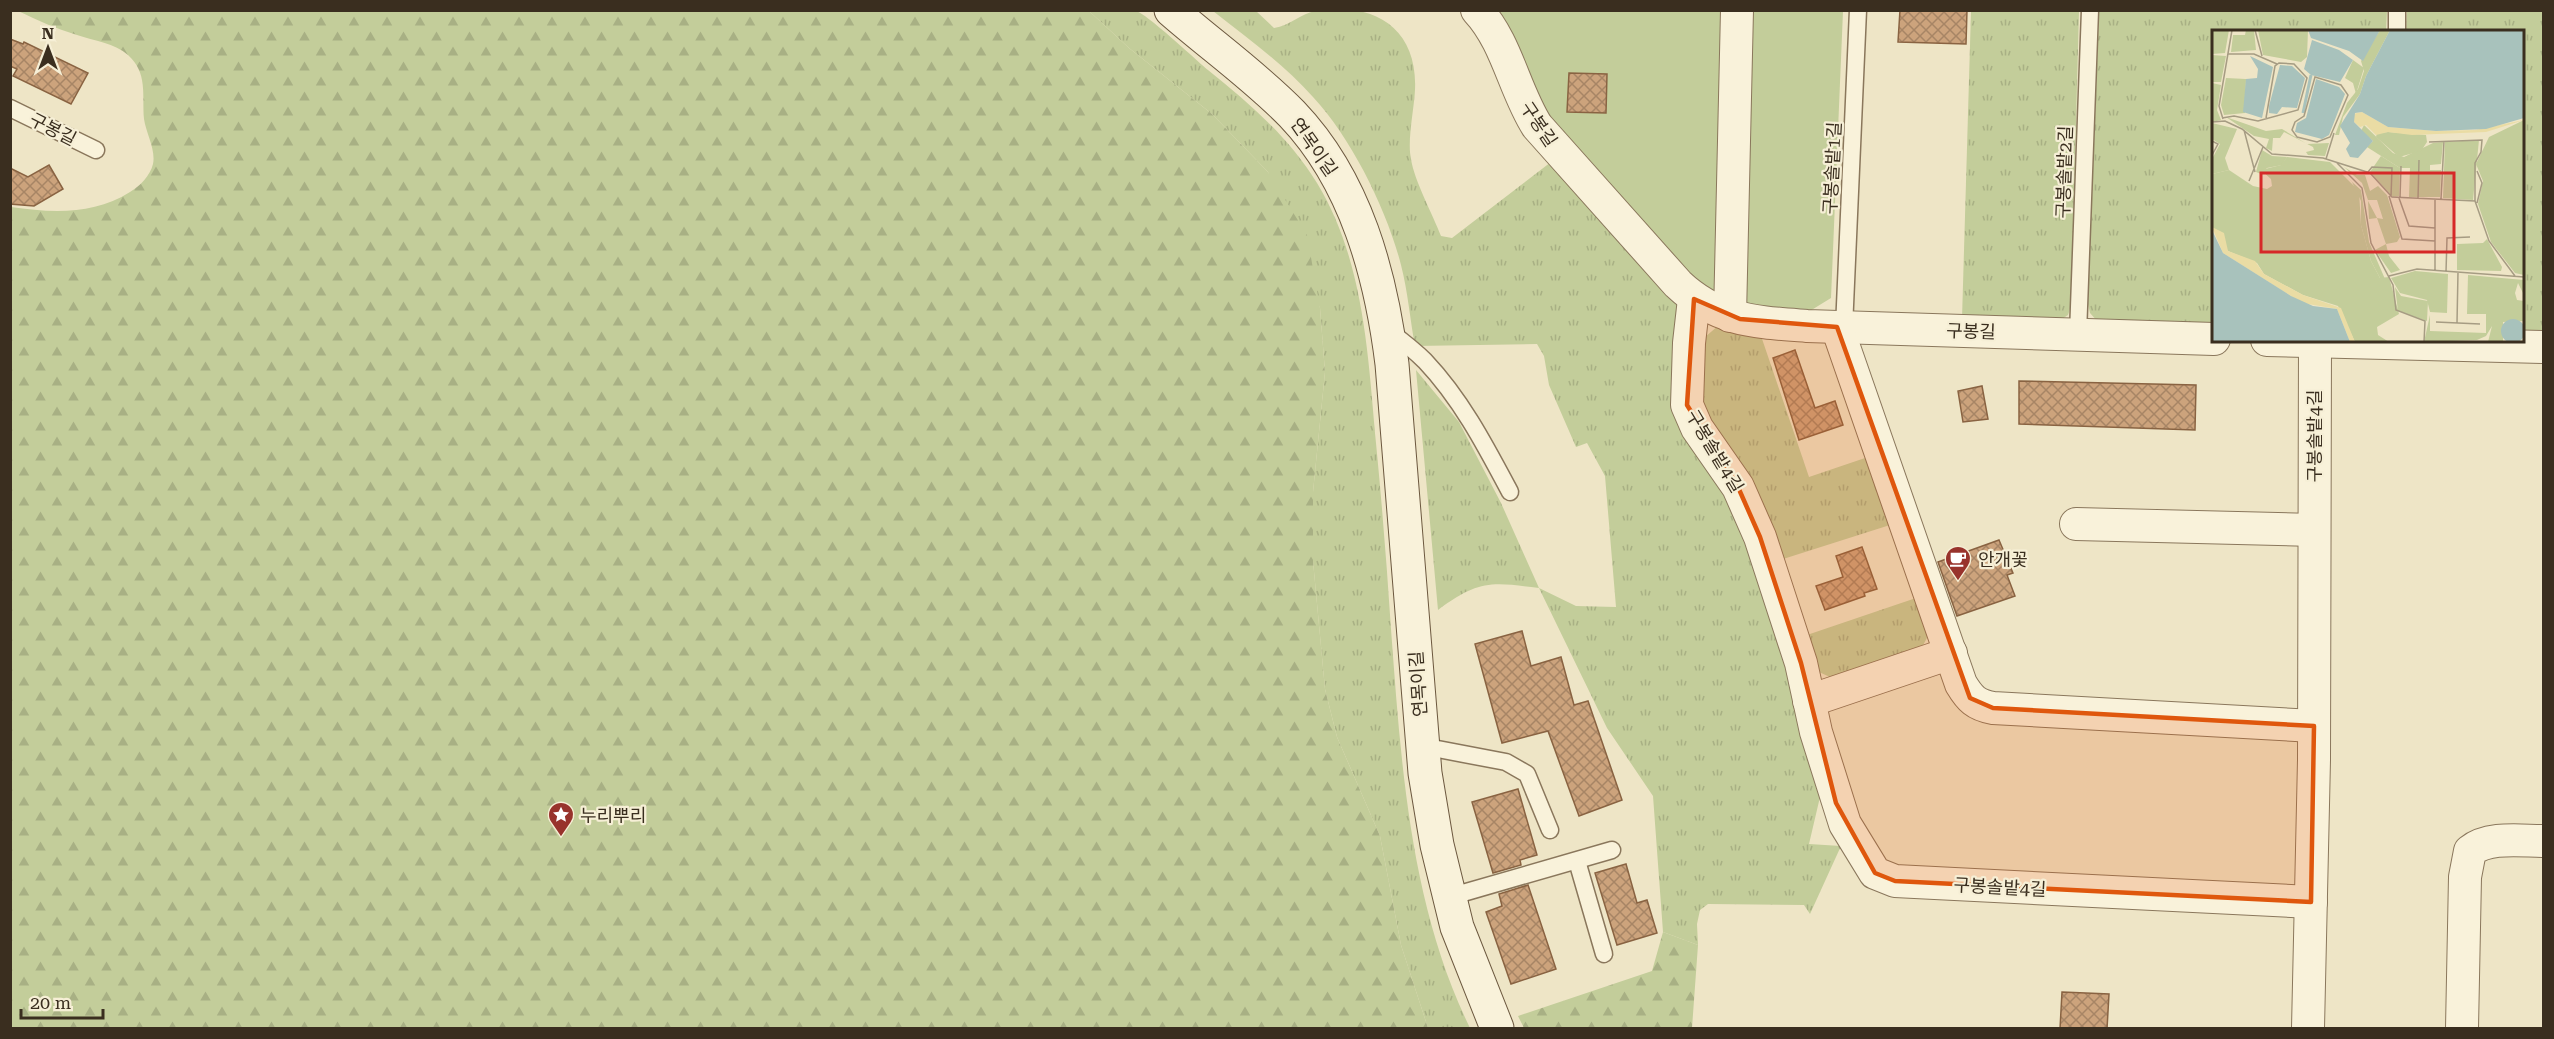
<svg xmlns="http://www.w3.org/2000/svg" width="2554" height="1039" viewBox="0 0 2554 1039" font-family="'Roboto Serif','Noto Sans KR',serif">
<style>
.grass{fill:url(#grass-tufts)}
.forest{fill:url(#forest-firs)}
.park{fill:#c3cd9a}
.building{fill:url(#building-cross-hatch);stroke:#896342;stroke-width:1.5}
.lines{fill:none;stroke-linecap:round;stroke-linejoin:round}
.lane-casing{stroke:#8a775c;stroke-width:19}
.street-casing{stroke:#8a775c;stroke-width:34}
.secondary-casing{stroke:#6c583f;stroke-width:35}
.lane{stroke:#f9f2da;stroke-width:16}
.street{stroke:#f9f2da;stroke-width:32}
.secondary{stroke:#f9f2da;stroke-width:33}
.marked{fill:#df570d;fill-opacity:0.2;stroke:#df570d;stroke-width:4.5;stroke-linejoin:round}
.labels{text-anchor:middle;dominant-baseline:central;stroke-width:4.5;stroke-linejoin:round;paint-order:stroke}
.street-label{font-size:18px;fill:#3a2e1f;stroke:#f6efd6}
.poi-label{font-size:18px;fill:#3a2e1f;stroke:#f6efd6;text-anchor:start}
.inset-river{fill:none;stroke:#a8c2bc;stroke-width:3}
.inset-road{fill:none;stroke:#a69c83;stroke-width:1.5}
.view{fill:#d62828;fill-opacity:0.15;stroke:#d62828;stroke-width:3}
.inset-edge{fill:none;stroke:#3a2e1f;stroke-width:3}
</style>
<defs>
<pattern id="grass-tufts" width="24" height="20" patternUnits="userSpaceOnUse" patternTransform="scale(1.5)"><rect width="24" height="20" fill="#c3cd9a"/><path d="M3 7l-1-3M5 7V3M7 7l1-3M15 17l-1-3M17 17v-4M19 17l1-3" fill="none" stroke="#a8b084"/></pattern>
<pattern id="forest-firs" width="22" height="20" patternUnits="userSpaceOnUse" patternTransform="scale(1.5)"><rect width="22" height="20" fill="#c3cd9a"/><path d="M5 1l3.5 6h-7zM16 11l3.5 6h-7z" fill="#a8b084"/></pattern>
<pattern id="building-cross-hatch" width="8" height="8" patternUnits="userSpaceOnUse" patternTransform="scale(1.5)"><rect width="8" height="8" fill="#cca37c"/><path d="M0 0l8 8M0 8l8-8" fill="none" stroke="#a78565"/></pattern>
</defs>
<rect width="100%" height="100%" fill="#eee5c6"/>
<!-- grass -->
<g class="grass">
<path d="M1089 11C1103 11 1123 7 1136 11 1146 13 1196 60 1208 70 1250 104 1288 136 1317 183 1364 260 1368 355 1376 443 1382 505 1387 567 1391 629 1401 764 1410 905 1470 1028H1428L1401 945 1380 836 1337 737 1325 689 1313 561V492L1325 372 1320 308 1268 172 1212 114 1129 48Z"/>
<path d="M1213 11H1256L1274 28C1290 26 1301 13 1316 11 1374 1 1418 28 1415 90 1414 110 1407 141 1411 159 1414 180 1433 215 1441 236L1452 238 1551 162 1676 302 1723 485 1778 623 1811 758 1820 797 1809 844 1841 846 1810 914 1804 905 1708 904 1700 910 1697 924 1698 945 1663 932 1653 796 1607 728 1539 588C1490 582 1479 580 1438 610L1416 370 1459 422 1501 503 1539 588 1576 606 1616 607 1605 476 1587 443 1576 447 1549 385 1544 356 1537 344 1415 346C1410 320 1408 292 1401 265 1387 210 1352 139 1313 97 1284 64 1247 38 1213 11Z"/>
<path d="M1971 11H2079L2071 306 2068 315 2059 321 1962 319Z"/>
<path d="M2099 11H2387L2386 31 2214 32 2213 326 2098 322 2090 313 2088 304Z"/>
<path d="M2407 11H2543V334H2523L2522 32H2406Z"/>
<path d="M1719 325 1759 330 1809 477 1868 457 1890 525 1780 560 1698 404 1704 338Z"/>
<path d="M1916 598 1929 634 1920 651 1834 679 1817 671 1804 636Z"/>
</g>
<!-- forest -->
<g class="forest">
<path d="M18 11H1089L1129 48 1212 114 1268 172 1307 235 1320 308 1325 372 1313 492V561L1325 689 1337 737 1380 836 1401 945 1428 1028H11V207C52 213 94 215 130 192 140 186 150 176 153 164 156 150 146 133 144 119 142 95 148 73 128 55 115 43 94 41 77 35 57 29 37 20 18 11Z"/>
<path d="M1663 932 1698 945 1692 1028H1524L1518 1016 1652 971Z"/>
</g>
<!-- park -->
<path class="park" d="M1493 11H1843L1831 298 1805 314 1756 309 1710 295 1546 119Z"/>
<!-- building -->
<g class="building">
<path d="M1900 10H1967L1966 44 1898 42Z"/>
<path d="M10 39 23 44 24 42 88 73 71 104 13 76 17 69 10 66Z"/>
<path d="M1569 73 1607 74 1606 113 1567 112Z"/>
<path d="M49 165 63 189 34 206 10 204V168L28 177Z"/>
<path d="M1795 350 1815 408 1835 401 1843 425 1799 440 1773 358Z"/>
<path d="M2019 381 2196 385 2195 430 2019 424Z"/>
<path d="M1982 386 1988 419 1963 422 1958 391Z"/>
<path d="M1999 540 2013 573 2007 575 2015 596 1957 616 1938 562Z"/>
<path d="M1862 547 1877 589 1864 593 1865 596 1825 610 1816 586 1843 577 1836 556Z"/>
<path d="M1522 631 1531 666 1561 657 1574 705 1588 701 1622 800 1579 816 1548 731 1502 743 1475 644Z"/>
<path d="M1518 789 1537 855 1520 860 1521 865 1493 873 1472 802Z"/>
<path d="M1626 864 1637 903 1647 900 1657 933 1617 945 1595 873Z"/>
<path d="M1528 885 1556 969 1511 984 1486 912 1502 906 1499 894Z"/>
<path d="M2062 992 2109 994 2107 1029H2060Z"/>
</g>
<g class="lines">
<defs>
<g id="lane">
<path d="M2397 32V10"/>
<path d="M10 108 96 150"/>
<path d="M1844 328 1858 10"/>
<path d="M1389 331C1401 340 1414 350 1425 361 1461 399 1485 445 1510 492"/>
<path d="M2078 334 2090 10"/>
<path d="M1422 746 1506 762 1527 774 1550 830"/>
<path d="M1577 861 1604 954"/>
<path d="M1449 897 1612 850"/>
</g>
<g id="street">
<path d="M1477 10C1507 42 1514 90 1537 126L1678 284C1717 321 1755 322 1807 326L2214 339"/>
<path d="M1694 299 1689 343 1687 405 1697 428 1738 487 1760 537 1801 663 1816 732 1845 824 1875 873 1895 881 2311 902"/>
<path d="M1730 316 1737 10"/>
<path d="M1837 327 1961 684C1970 699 1976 705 1993 708L2314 726"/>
<path d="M2267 340 2544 347"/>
<path d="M2076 524 2314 530"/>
<path d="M1809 701 1951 653"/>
<path d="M2308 1028 2314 760 2315 341"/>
<path d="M2462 1028 2465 877 2470 851C2489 836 2520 841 2544 841"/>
</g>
<path id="secondary" d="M1171 10C1211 45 1255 76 1292 114 1356 181 1381 275 1392 364L1425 773 1437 845 1457 927 1497 1028"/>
</defs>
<!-- lane casing -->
<use href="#lane" class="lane-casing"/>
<!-- street casing -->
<use href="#street" class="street-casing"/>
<!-- secondary casing -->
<use href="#secondary" class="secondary-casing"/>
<!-- lane -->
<use href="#lane" class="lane"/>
<!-- street -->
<use href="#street" class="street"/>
<!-- secondary -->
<use href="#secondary" class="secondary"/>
</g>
<!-- marked area -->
<path class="marked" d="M1694 299 1740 319 1837 327 1970 698 1993 708 2314 726 2311 902 1895 881 1875 873 1836 803 1801 663 1760 537 1738 487 1687 405Z"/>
<!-- icons -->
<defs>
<symbol id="cafe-pin" viewBox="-11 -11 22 30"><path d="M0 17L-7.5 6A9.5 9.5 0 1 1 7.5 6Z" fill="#98332c" stroke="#f6efd6"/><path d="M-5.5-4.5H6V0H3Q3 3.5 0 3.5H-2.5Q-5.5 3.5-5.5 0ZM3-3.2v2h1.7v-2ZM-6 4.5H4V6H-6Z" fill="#fff"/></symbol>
<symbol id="sight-pin" viewBox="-11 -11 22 30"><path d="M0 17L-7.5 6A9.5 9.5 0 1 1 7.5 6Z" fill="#98332c" stroke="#f6efd6"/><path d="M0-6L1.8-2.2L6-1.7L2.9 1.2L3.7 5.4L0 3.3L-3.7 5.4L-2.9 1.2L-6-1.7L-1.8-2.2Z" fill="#fff"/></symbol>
</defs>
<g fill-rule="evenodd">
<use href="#cafe-pin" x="1943" y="544" width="30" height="40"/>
<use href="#sight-pin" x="546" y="800" width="30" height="40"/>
</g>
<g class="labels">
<!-- street labels -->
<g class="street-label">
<text transform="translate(1539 124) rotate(56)">구봉길</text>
<text transform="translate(53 129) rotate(27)">구봉길</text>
<text transform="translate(1314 147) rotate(55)">연목이길</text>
<text transform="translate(1832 168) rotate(-87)">구봉솔밭1길</text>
<text transform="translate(2064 172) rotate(-88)">구봉솔밭2길</text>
<text transform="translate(1971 331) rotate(2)">구봉길</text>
<text transform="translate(2314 436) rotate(-90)">구봉솔밭4길</text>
<text transform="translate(1715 451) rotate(59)">구봉솔밭4길</text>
<text transform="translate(1418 684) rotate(-94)">연목이길</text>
<text transform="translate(2000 887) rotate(3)">구봉솔밭4길</text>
</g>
<!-- poi labels -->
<g class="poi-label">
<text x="1978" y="559">안개꽃</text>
<text x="580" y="815">누리뿌리</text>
</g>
</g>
<!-- overview -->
<g transform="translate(2212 30)">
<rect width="312" height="312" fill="#eee5c6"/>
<path d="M0 0H17L13 23 0 24ZM34 0H42L44 20 19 22 21 5H33ZM0 25 14 26 9 52H0ZM0 53 9 55 5 80 9 90 0 92ZM14 87 54 101 70 99 95 114 117 113 113 126 96 125 94 122 102 120 101 117 72 102 68 108H61L60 121 54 118 57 109 42 106ZM0 93 25 99 13 128 17 140 0 144V129L8 114 0 109ZM152 95 181 123 192 127 221 113 231 112 229 134 218 135V140H229L228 167H197L198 138H188L155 117 161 111 149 101ZM267 110 261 170 231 168 233 112ZM50 120 60 126 75 127 70 135 55 138 49 144 44 142ZM118 132 149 160 157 212 173 249 168 248 159 231 149 195V171L140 152ZM132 137 145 145H153L158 161 166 156 175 165 188 207 185 212 174 214 165 188 157 189 156 171 165 188 171 189 165 170H156L150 153Z" fill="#c3cd9a"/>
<path d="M46 0H96L95 27 89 32 51 25ZM141 30 152 38 144 64 141 53 133 48ZM312 90V245L303 243 279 212 266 174 271 151 264 134 277 107ZM176 102 214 105 215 112 209 121 187 127 164 107 165 103ZM75 127 118 132 147 161 149 195 159 231 168 248 177 247 187 284 165 297 166 305 177 312H143L126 276 91 265 52 244 45 233 16 221 0 197V144L17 140 41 156 55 159 60 156 59 149 49 140 69 135ZM174 214 177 226 188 240 179 243 163 220ZM183 257 189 266 216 271 215 291 186 281Z" fill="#c3cd9a"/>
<path d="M168 0H178L154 46 148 64 131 87 127 105H123L135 73 146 59 152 41 149 31ZM14 48 34 49 33 83 12 85 9 75ZM275 209 290 237 289 241 245 240V214L271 213ZM203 241 236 244 235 283 218 282 215 270 188 263 179 248ZM256 245 312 250V265L306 253 303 263 305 270 312 271V291L291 292V312H276L280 296 274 306 265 310 212 312 218 285V301L274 303V284H255Z" fill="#c3cd9a"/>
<path d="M150 82 176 97 224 101 263 100 312 90 274 102 200 105 176 102 164 105 154 95 148 97 142 92 141 84ZM0 197 12 203 16 221 43 231 52 244 91 265 129 278 143 312H138L125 279 90 273 11 223Z" fill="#eadca4"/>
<path d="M169 126 188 138 187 166 181 167 158 142Z" fill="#c3cd9a"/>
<path d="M96 0H168L151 31 137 21 99 8ZM178 0H312V88L274 99 224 101 176 97 150 82 143 83 142 92 161 111 146 128 138 127 134 119 138 113 128 96 148 64 154 46ZM100 10 127 20 141 30 128 52 99 45 92 39ZM38 26 61 37 50 88 31 82 34 49 45 48 46 39ZM68 35 80 36 93 48 85 78 70 77 65 84 57 83V76ZM104 49 127 57 133 64 117 105 110 109 83 102 85 93 94 88ZM0 200 11 223 79 266 101 276 125 279 138 312H0ZM289 301a12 12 0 1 1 24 0a12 12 0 1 1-24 0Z" fill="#a8c2bc"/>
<path class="inset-river" d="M91 83 99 45"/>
<path class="inset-road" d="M43 0 50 26M16 24H42L65 34M103 47 129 55 136 65 118 107 105 112 85 107 80 100 83 92 92 86ZM10 88 22 86 46 91 86 80 95 48 82 34 67 33 63 36 54 88M11 89 7 76 20 0M0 92 13 91 30 99 60 124 111 128 158 143 180 167 263 171 277 211 303 246M32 100 43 142M0 111 6 114 0 125M217 112 270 110 269 122 263 133V171M114 129 122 103M125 133 150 158 159 213 181 255 184 280 213 291 212 312M156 142 160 137 180 138 179 167M37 151 51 117M177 166 190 209 223 211M187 168 197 196 223 198M188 168 189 136M206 169 207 130M229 169 232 111M265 173 270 153 265 141M223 241V169M234 242 235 208 258 207M177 246 205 239 312 247M224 292 268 294M245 293 246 242"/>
<path class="view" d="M49 143H242V222H49Z"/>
<rect width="312" height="312" class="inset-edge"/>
</g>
<!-- border -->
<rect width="2554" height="1039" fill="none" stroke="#3a2e1f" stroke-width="24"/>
<!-- north arrow -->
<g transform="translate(48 48)" stroke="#f6efd6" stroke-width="4.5" paint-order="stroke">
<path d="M0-4.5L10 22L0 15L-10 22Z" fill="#3a2e1f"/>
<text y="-9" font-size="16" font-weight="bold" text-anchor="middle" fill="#3a2e1f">N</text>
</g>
<!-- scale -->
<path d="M21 1009v9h82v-9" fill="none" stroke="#3a2e1f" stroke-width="3"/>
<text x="30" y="1009" font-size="18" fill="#3a2e1f" stroke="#f6efd6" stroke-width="4.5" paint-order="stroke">20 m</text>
</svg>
